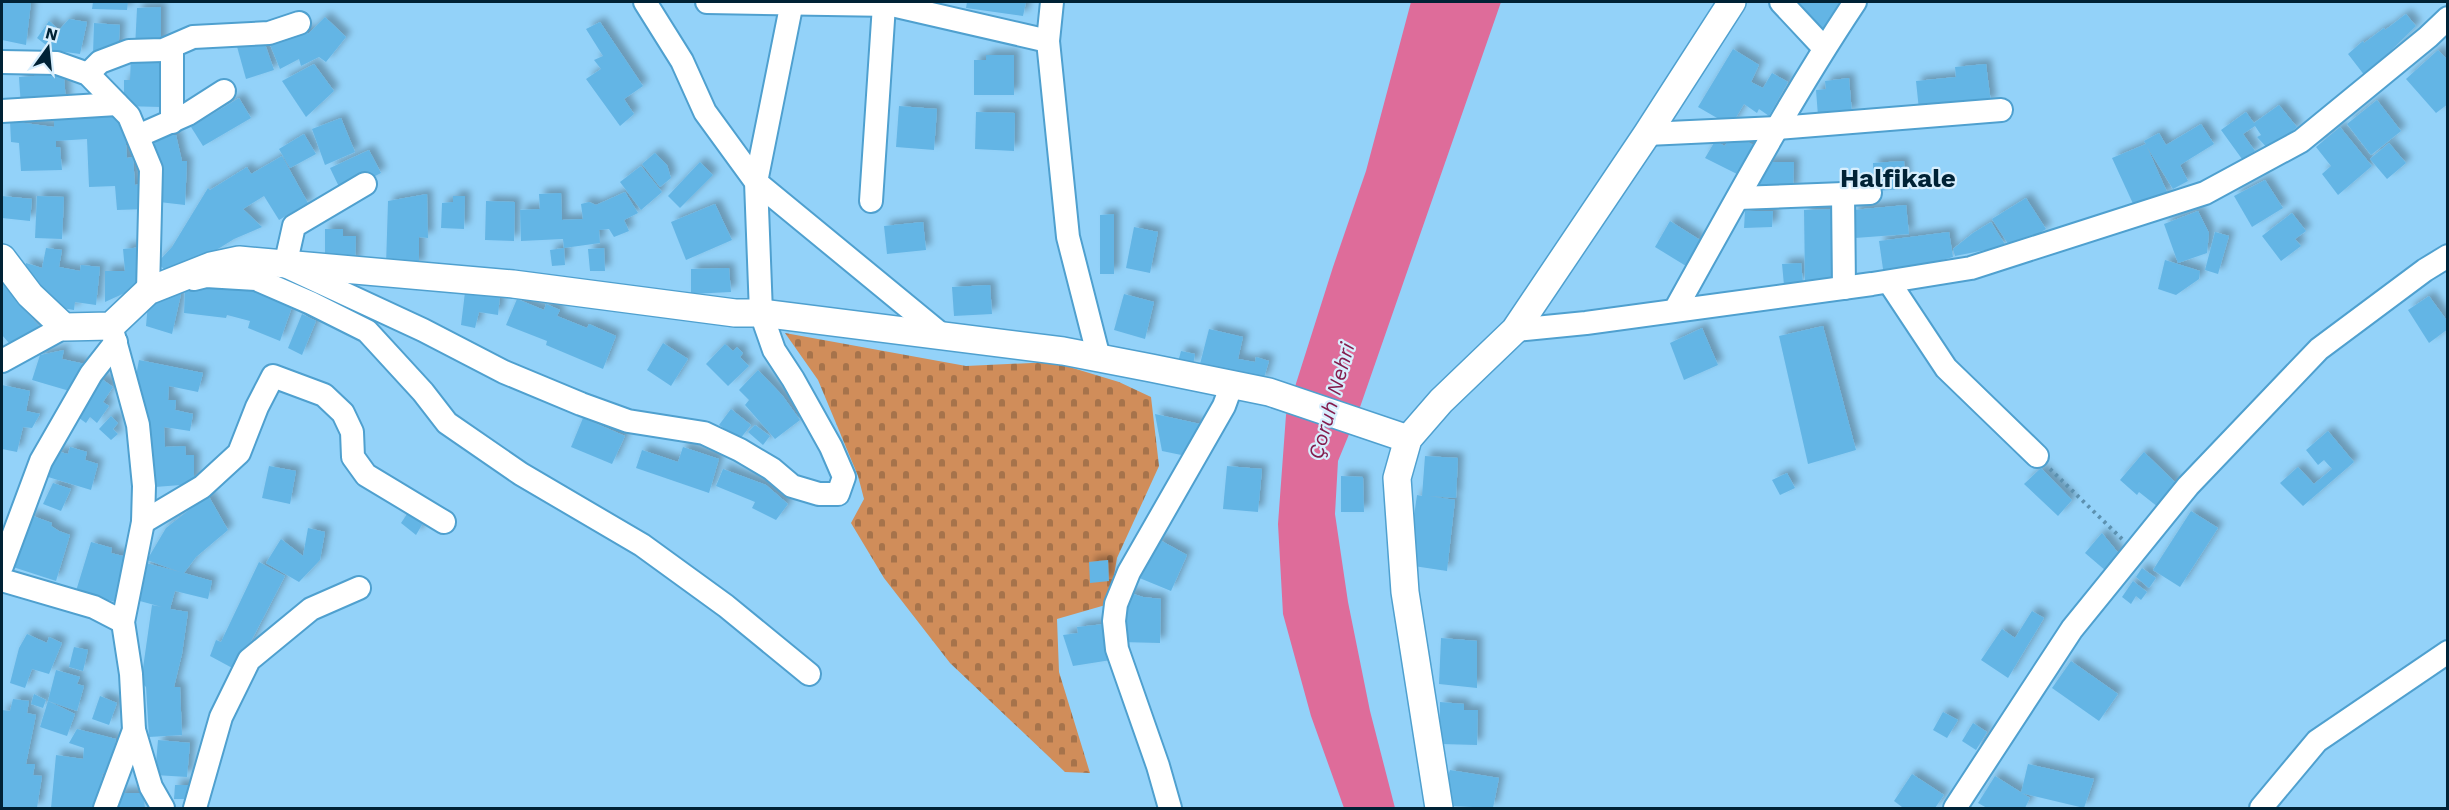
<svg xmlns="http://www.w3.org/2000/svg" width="2449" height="810" viewBox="0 0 2449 810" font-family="'Work Sans',sans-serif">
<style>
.cemetery{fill:url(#cemetery-stones)}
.water{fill:#de6c9a}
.building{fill:#64b5e5;filter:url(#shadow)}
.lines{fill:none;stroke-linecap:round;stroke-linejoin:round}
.minor-casing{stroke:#4fa0cf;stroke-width:26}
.major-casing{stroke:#4fa0cf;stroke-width:30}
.path{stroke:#5c91b0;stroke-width:4;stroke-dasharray:3 4.5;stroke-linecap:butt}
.minor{stroke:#fff;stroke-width:22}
.major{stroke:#fff;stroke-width:27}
.labels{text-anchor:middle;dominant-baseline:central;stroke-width:4.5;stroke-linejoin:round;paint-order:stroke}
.water-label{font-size:21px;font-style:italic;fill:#841c4d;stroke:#d7eefd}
.district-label{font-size:26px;font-weight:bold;fill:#002235;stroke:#d7eefd}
</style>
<defs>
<pattern id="cemetery-stones" width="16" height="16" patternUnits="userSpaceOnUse" patternTransform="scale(1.5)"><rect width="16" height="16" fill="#d08d5a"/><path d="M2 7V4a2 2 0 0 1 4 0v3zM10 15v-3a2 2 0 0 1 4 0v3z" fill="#a6734b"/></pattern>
<filter id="shadow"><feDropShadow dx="5.5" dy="-5.5" stdDeviation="3" flood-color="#0004"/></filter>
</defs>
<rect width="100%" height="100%" fill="#93d2f9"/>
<!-- cemetery -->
<path class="cemetery" d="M785 333 966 366 1053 362 1119 382 1151 397 1159 466 1117 558 1109 604 1057 619 1059 672 1090 773 1065 772 950 663 884 578 851 523 864 499 858 476 818 380Z"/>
<!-- water -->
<path class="water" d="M1411 2H1501L1359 410 1338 461 1335 514 1348 602 1370 711 1395 808H1344L1311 716 1283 614 1278 524 1286 415 1333 267 1366 171Z"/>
<!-- building -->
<g class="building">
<path d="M2 2H31L26 45 2 40Z"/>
<path d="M93 2H128L127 10 92 9Z"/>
<path d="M967 2H1026L1023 16 966 8Z"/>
<path d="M1800 2H1841L1823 29 1795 8Z"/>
<path d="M161 7V47L135 48 137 8Z"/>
<path d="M2406 14 2416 26 2365 76 2348 54 2363 41 2364 43 2384 28 2385 30Z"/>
<path d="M325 17 346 37 326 62 319 57 301 66 299 59 280 69 269 42 304 27 308 34Z"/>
<path d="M69 19 87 22 80 54 43 49 46 45 37 38 49 21 59 30Z"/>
<path d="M600 22 643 86 624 99 634 114 620 126 586 79 601 69 594 60 603 56 586 29Z"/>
<path d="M94 23 120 25 118 54H93Z"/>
<path d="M264 41 274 70 246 79 236 43Z"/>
<path d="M1733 49 1759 65 1751 82 1763 88 1772 73 1788 82 1769 116 1759 109 1757 113 1744 104 1731 126 1698 107Z"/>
<path d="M2438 50 2448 60V104L2436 113 2406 79Z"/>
<path d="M131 55 161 56 160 107 124 106V80H130Z"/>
<path d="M986 55H1014V95H974V60H986Z"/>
<path d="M314 64 334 91 306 117 282 81Z"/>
<path d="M1986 64 1991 103 1919 110 1916 81 1956 77 1955 67Z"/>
<path d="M64 74 66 105 21 108 19 77Z"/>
<path d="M1849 78 1852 113 1818 116 1816 90 1826 89 1825 81Z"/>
<path d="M239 98 251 118 203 146 191 127Z"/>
<path d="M2377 100 2401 131 2371 155 2347 124Z"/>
<path d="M2279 105 2297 127 2270 151 2257 137 2261 135 2255 126 2243 134 2255 151 2242 159 2221 130 2246 112 2254 123Z"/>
<path d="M899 106 937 109 934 150 896 147Z"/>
<path d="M976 112 1015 113 1014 151 975 149Z"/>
<path d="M117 113 125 131 127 158 133 157 135 185 145 184 147 209 117 210 115 186 89 187 87 139 56 141V147H60L62 170 21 171 19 143 11 142 10 121 54 127V117Z"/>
<path d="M341 118 355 152 325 165 312 129Z"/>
<path d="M2201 124 2214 144 2180 165 2188 181 2173 189 2147 147 2168 194 2135 208 2112 158 2146 144 2144 141 2159 133 2166 145Z"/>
<path d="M2340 127 2372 166 2338 195 2322 174 2331 166 2316 147Z"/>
<path d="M304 134 316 154 290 168 279 149Z"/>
<path d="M176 135 182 161H187L185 205 159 202 154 137Z"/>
<path d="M1729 138 1740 143 1742 139 1757 147 1741 176 1705 158 1715 141 1725 146Z"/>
<path d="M2389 143 2406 163 2387 179 2370 159Z"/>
<path d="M369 150 381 173 342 193 330 168Z"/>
<path d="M655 153 667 165 671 178 660 187 642 164Z"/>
<path d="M282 156 308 203 279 220 264 196 243 209 262 227 234 239 173 277 157 263 172 247 208 188 210 190 247 167 251 174Z"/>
<path d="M1904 161 1906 189 1874 191 1873 163Z"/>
<path d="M700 162 713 175 680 208 668 196Z"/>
<path d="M1766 162H1794L1793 191H1759L1761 175Z"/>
<path d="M641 166 662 192 641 210 620 182Z"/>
<path d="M2265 180 2283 208 2252 227 2234 196Z"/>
<path d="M625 192 638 213 624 220 629 231 614 237 609 229 599 230 600 243 564 248 563 239 521 241 520 210 540 209 539 194 561 193 562 220 583 219 581 204 589 202 596 205Z"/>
<path d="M427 194 428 238 419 237V266L386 265 388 201Z"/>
<path d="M2 196 32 199 30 221 2 218Z"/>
<path d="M37 196 64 197 62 239 35 238Z"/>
<path d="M453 196H465L464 229 441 228 442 203 453 202Z"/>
<path d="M2026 198 2046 229 2012 250 1992 219Z"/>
<path d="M486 201 515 202 514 241 485 240Z"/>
<path d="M715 204 732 240 686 260 671 222Z"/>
<path d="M1906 205 1909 234 1855 238 1853 210Z"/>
<path d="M1834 209 1837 280 1805 282 1804 210Z"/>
<path d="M1745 211H1773L1772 227 1744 228Z"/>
<path d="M2198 211 2209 233 2207 253 2178 263 2164 224Z"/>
<path d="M2292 213 2306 231 2295 239 2301 246 2281 261 2262 236Z"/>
<path d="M1114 214V274H1100V215Z"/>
<path d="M1670 221 1700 240 1686 266 1655 247Z"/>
<path d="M923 222 926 250 887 254 884 226Z"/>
<path d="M1991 222 2006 246 1955 256 1953 249 1973 233Z"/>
<path d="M1134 227 1158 232 1150 273 1126 268Z"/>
<path d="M325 229H343V236H356L355 264 325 263Z"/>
<path d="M1949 232 1953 257 1884 276 1879 241Z"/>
<path d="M2215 232 2229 236 2218 274 2205 270Z"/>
<path d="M144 247 137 282 127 292 105 302V271H125L123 249Z"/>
<path d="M46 248 62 250 59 267 80 271 81 265 100 267 96 305 75 302 74 310 54 307 24 272 26 263 42 268Z"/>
<path d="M564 248 565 265 552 266 550 250Z"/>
<path d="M604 248 605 271H590L588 249Z"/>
<path d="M2165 260 2200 271 2199 279 2176 295 2158 289Z"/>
<path d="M1801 263 1803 283 1784 285 1782 264Z"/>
<path d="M729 268 731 292 691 294V269Z"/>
<path d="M2 276 20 305 40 327 15 350 2 335Z"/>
<path d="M990 285 992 314 954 316 952 287Z"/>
<path d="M232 287 259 292 292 307 280 341 248 328 250 321 227 315 226 318 184 313 185 290Z"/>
<path d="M465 292 500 296 498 315 479 312 475 328 461 325Z"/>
<path d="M181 294 172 334 146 326 148 303Z"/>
<path d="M1124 294 1154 302 1145 339 1114 330Z"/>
<path d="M2429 296 2448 322V329L2429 343 2408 310Z"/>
<path d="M517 299 544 310 546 304 560 310 557 316 587 328 589 324 616 336 603 369 546 345 547 341 506 325Z"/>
<path d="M302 314 316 321 302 355 288 348Z"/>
<path d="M1823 326 1856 450 1808 464 1779 336Z"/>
<path d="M1702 328 1718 365 1684 380 1670 343Z"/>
<path d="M1209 329 1243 337 1238 359 1255 362 1256 357 1269 361 1263 381 1200 364Z"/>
<path d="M663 343 688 359 671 386 647 370Z"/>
<path d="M725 344 733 351 737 347 743 353 740 357 749 366 728 386 706 364Z"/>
<path d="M64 350 62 359 85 364 83 375 77 374 73 392 32 380 40 355Z"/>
<path d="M1181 351 1195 354 1193 365 1178 362Z"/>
<path d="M139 360 203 373 198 392 169 386 168 400H176L175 410 193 414 190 431 164 427 165 447 185 446 186 455H194V484L155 487 136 376Z"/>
<path d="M758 370 782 395 800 420 775 439 745 405 749 400 739 390Z"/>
<path d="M99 377 113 387 103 402 109 406 97 423 90 417 86 423 75 415Z"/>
<path d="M2 385 30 391 26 411 40 414 32 428 23 427 17 452 2 449Z"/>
<path d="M731 409 751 425 740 439 719 425Z"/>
<path d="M1155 414 1200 424 1191 457 1162 451Z"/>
<path d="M111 416 118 423 113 429 118 434 111 440 99 429Z"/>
<path d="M583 418 625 436 612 464 571 447Z"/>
<path d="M755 425 770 436 763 445 748 432Z"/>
<path d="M2328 431 2354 462 2303 506 2280 483 2298 467 2314 484 2332 469 2324 460 2318 465 2306 450Z"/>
<path d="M70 447 87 452 85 460 98 464 91 490 48 477 56 451 68 454Z"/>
<path d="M683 447 719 459 709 493 636 468 642 450 678 462Z"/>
<path d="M2144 452 2177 484 2158 507 2139 492 2137 495 2120 480Z"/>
<path d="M1425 456 1458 458 1456 498 1429 496 1455 500 1447 571 1407 565 1417 495 1422 496Z"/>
<path d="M269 466 296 471 290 504 262 498Z"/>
<path d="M1227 466 1262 469 1258 512 1223 509Z"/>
<path d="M2041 468 2072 500 2058 516 2024 484Z"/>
<path d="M723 469 766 485 788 504 776 520 752 508 755 502 716 486Z"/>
<path d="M1787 473 1795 488 1780 495 1772 480Z"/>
<path d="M1341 476 1363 477 1364 512H1341Z"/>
<path d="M53 483 71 489 61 511 43 504Z"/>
<path d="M208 495 228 530 196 557 184 573 212 581 208 599 175 591 170 609 188 612 182 654 174 687H180L182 735 149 737 146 687 141 682 152 605 162 607 136 600 146 563 180 572 147 560 166 528Z"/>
<path d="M411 508 426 518 416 535 401 523Z"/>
<path d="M2191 511 2218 528 2180 587 2153 570Z"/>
<path d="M30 515 52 523 51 526 59 531 70 535 56 581 13 567Z"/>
<path d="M308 528 325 532 320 560 299 582 266 563 281 539 303 556Z"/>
<path d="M2102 533 2120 555 2106 571 2085 553Z"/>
<path d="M1158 539 1187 555 1171 591 1137 577Z"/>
<path d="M91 542 112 548 111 553 127 557 115 602 76 591Z"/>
<path d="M1108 560 1109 581 1090 583 1089 562Z"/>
<path d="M259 562 285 576 236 670 210 656 216 640 221 642Z"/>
<path d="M2142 568 2156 578 2149 588 2136 577Z"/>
<path d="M2133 581 2147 592 2141 600 2136 596 2131 604 2122 597Z"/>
<path d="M1127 592 1143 597 1161 599 1160 643 1120 642Z"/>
<path d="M2032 611 2044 618 2008 678 1981 660 2002 629 2015 638Z"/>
<path d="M1105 624 1111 660 1073 666 1063 635 1078 633 1077 627Z"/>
<path d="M27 634 47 643 49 637 62 643 49 674 32 669 25 688 10 683 19 648Z"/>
<path d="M1441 638 1477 641V688L1439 684Z"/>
<path d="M74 647 88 650 83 671 69 667Z"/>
<path d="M2071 661 2118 694 2099 721 2052 688Z"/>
<path d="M56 670 80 677 77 684 84 686 77 711 48 701Z"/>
<path d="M34 694 46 700 43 708 31 704Z"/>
<path d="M100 696 117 703 109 725 92 719Z"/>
<path d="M13 699 29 701 27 713 36 715 26 764H35L33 775 42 776 37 808H2V710L10 711Z"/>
<path d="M48 701 75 714 67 736 40 727Z"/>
<path d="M1440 702 1464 704V710H1478L1477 745 1440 744Z"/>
<path d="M1943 712 1958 720 1947 738 1933 730Z"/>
<path d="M1973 723 1987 732 1976 750 1962 741Z"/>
<path d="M77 729 116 739 109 774 103 773 95 808H51L56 755 83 759 84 748 69 743Z"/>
<path d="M158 740 190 743 187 777 155 775Z"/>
<path d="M2028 764 2094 779 2084 808 2021 793Z"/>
<path d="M1450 770 1499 778 1493 808 1452 806 1447 779Z"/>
<path d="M1912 774 1944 795 1935 808H1901L1902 807 1894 801Z"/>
<path d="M1995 776 2030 798 2025 808H1987L1978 803Z"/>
<path d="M175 785H191L190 799H174Z"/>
<path d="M118 793H143L145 808H114Z"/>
</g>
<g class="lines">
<defs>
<g id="minor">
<path d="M707 2 892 5 1048 41"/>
<path d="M792 2 756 182 942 335"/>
<path d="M1052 2 1048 41 1068 237 1099 358"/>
<path d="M1781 2 1824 48"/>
<path d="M2 62 57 63 88 74 129 116 151 169 148 291 162 287"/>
<path d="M88 74 100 62 129 51 163 50 193 37 269 33 299 23"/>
<path d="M2 111 117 104"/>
<path d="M172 122V48"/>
<path d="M1647 134 1777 128 2001 110"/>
<path d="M138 136 188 114 224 91"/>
<path d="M365 184 294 226 285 266 423 330 504 372 581 404 628 421 704 433 740 450 772 469 792 486 819 494H838L844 477 831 447 793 379 774 350 761 313 756 182 705 112 682 61 645 2"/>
<path d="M1843 194 1844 288"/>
<path d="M1738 198 1870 193"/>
<path d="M871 201 884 5"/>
<path d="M194 279 206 276 256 279 311 303 367 331 423 392 447 423 521 474 642 545 726 606 809 674"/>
<path d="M1889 282 1946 368 2037 456"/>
<path d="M1675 310C1733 206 1789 101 1855 2"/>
<path d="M111 326 138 425 144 486 143 522 123 622 131 674 134 730 151 787 163 808"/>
<path d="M1515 330 1586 323 1872 284 1971 268 2205 193 2301 141 2428 37 2448 18"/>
<path d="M2 361 64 327"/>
<path d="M143 522 202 487 239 453 257 407 273 376 324 395 343 413 352 432 353 457 366 475 444 522"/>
<path d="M2 566 41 461 91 374 116 342"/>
<path d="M2 580 94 607 123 622"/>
<path d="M105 808 134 730"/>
<path d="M195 808 221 717 249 660 311 609 359 588"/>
<path d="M1170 808 1158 766 1117 649 1114 621 1116 604 1129 572 1224 406 1232 384"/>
<path d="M1955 808 2072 629 2188 486 2319 349 2425 270 2448 256"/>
<path d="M2261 808 2317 741 2448 652"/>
</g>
<g id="major">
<path d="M2 258 30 295 64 327 111 326 148 291 211 266 239 260 513 284 735 313H761L1063 351 1151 368 1269 392 1408 439"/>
<path d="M1439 808 1405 592 1397 478 1408 439 1441 401 1515 330 1647 134 1732 2"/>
</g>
</defs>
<!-- minor casing -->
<use href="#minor" class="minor-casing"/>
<!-- major casing -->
<use href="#major" class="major-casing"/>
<!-- path -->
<path class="path" d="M2050 469 2122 539"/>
<!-- minor -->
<use href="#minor" class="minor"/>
<!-- major -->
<use href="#major" class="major"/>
</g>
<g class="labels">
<!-- water labels -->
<g class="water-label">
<text transform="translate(1331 401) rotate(-74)">Çoruh Nehri</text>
</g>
<!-- district labels -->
<g class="district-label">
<text x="1898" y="178">Halfikale</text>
</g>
</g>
<!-- border -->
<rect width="2449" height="810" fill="none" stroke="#002235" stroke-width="6"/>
<!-- north arrow -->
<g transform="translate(48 48) rotate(15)" stroke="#d7eefd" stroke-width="4.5" paint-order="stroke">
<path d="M0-4.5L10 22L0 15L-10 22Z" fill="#002235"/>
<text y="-9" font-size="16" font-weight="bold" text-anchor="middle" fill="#002235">N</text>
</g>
</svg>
